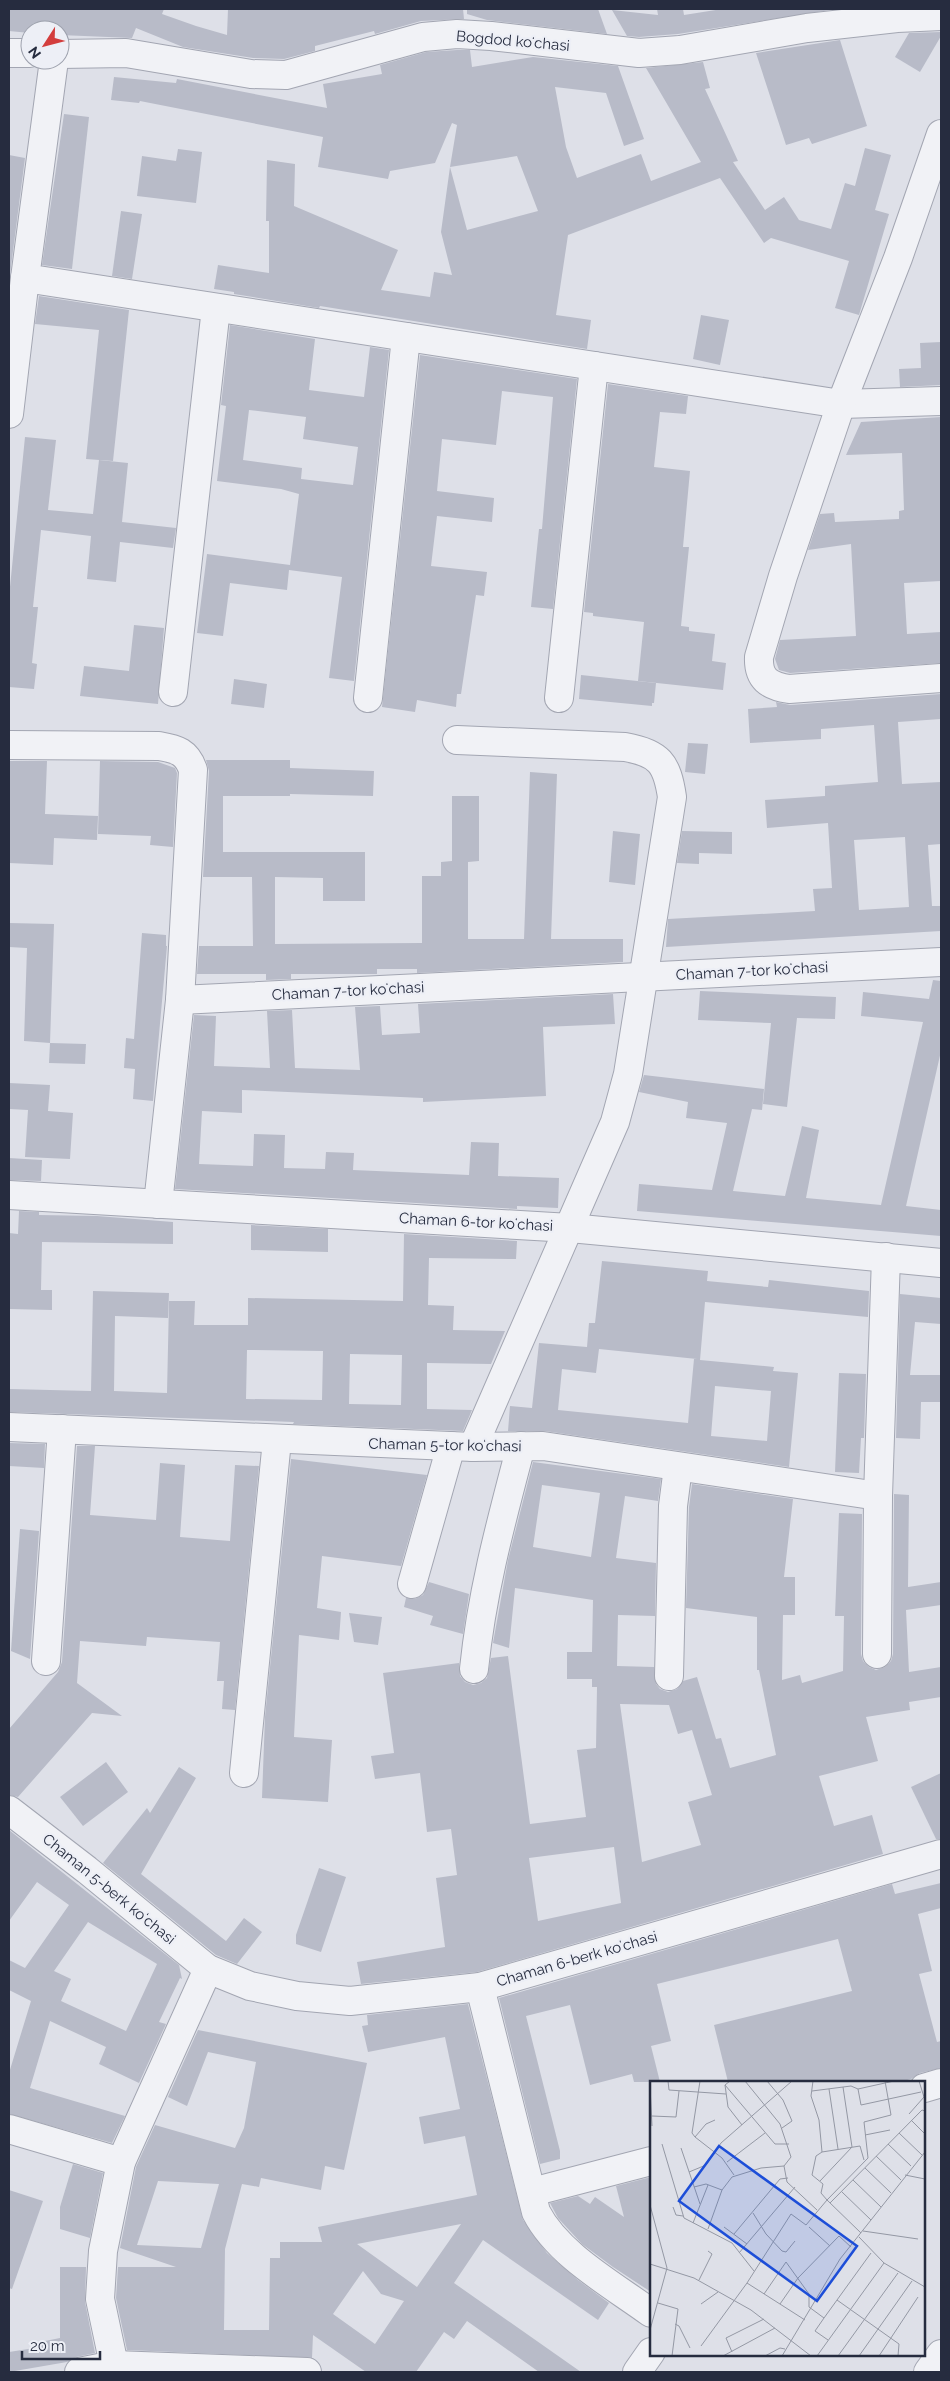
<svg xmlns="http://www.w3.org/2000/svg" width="950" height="2381" viewBox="0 0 950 2381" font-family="Raleway,sans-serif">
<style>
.building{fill:#b8bbc8;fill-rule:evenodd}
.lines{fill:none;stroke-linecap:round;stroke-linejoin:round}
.minor-casing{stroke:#a3a6b2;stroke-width:30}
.minor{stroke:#f1f2f6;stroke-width:28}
.labels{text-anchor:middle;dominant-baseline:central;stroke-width:4.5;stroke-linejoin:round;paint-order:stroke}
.street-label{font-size:15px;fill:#262c3f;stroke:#edeff6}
.inset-road{fill:none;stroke:#9498a4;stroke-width:1}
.view{fill:#1d4ed8;fill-opacity:0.15;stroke:#1d4ed8;stroke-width:2.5}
.inset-edge{fill:none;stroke:#262c3f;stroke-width:2.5}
</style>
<rect width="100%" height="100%" fill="#dee0e8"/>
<!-- building -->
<g class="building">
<path d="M9 9H164L162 14 196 26 227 35 228 9H463L464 19 421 21 375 34 374 31 315 46V51L284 59 253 58 183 47 136 28 132 38 60 35V30H30V33L9 31Z"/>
<path d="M467 9H598L607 34 487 20 467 14Z"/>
<path d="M657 9H683L684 15 722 9 830 10 678 34 639 37 627 36 612 10 658 15Z"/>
<path d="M941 32V36L920 72 895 57 909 33Z"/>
<path d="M840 40 867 126 812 144 809 138 786 145 756 53Z"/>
<path d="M457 50H470L472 67 533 57 618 66 644 139 624 146 606 93 555 87 566 147 577 178 641 154 651 181 701 162 646 68 703 62 710 88 705 89 738 161 733 162 765 210 784 197 799 220 831 229 845 183 855 186 865 148 891 155 875 210 889 214 859 315 835 308 849 261 771 238 764 243 720 178 568 235 556 315 591 320 587 349 320 306 319 308 234 294V292L214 289 218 265 269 273V221H266L267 160 295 164 294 206 398 250 381 290 430 297 434 272 452 275 441 232 450 167 467 230 538 211 517 156 450 167 457 125 452 123 435 163 390 171 388 179 318 167 323 137 140 101 139 103 111 100 114 77 176 83 177 79 327 108 323 84 382 74 380 65 426 52Z"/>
<path d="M64 114 89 117 72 269 42 265Z"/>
<path d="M178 149 202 152 196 203 137 196 142 156 176 161Z"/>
<path d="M9 155 25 158 9 282Z"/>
<path d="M121 211 142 214 132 279 112 276Z"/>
<path d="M39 296 129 310 113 461 86 459 99 330 35 324Z"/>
<path d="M701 315 729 320 720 365 693 359Z"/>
<path d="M230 325 315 339 309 390 364 397 370 347 389 350 354 681 329 678 342 577 289 570 287 590 230 583 223 636 197 633 207 554 290 565 299 494 281 489 217 481 226 406 221 405ZM249 410 306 417 303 439 358 447 353 485 301 479 302 468 243 460Z"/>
<path d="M941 342V385L900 387 899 369 921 368 920 343Z"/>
<path d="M420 355 577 379 553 609 531 607 539 529H542L553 397 502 391 496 445 442 439 437 491 494 498 492 522 437 516 431 566 487 572 484 596 476 595 461 694H457L456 707 417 700 415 712 382 707Z"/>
<path d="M608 384 688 396 686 414 660 412 654 467 690 471 683 547H689L681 626 689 627V631L715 634 712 661 726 663 723 690 638 681 644 622 593 616V613L584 612Z"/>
<path d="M941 417V581L904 583 907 634 941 632V663L790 673 779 670 775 659 780 640 856 636 851 544 808 550 820 514 834 513 835 522 899 519V511L904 510 902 453 846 455 861 422Z"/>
<path d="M25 437 56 440 48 510 93 514 99 460 128 463 122 522 176 528 173 548 120 542 116 582 87 579 91 536 41 530 33 607H38L32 663 37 664 34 689 9 687V597Z"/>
<path d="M134 625 164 628 158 704 80 696 84 666 129 671Z"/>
<path d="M581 675 656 683 654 703H652V706L579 699Z"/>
<path d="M234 679 267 684 264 708 231 704Z"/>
<path d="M941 694V719L898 722 902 784 941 782V844L928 845 932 906H941V931L666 947 668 919 815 911 813 889 832 888 828 823 767 828 765 800 825 796V786L878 782 874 725 821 729V739L750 743 748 709 777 707 776 702 790 705ZM905 837 909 907 859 910 854 840Z"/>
<path d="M688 743 708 744 705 774 685 772Z"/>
<path d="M206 760H290V768L374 771 373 796 290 794V796H223V852H365V901H323V878L275 877V944L422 943V876H441V862L452 861V796H479V861L468 862V939H524L530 772 557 774 551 939H623V962L417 973V969H377V974H291V979L266 980V974H197L199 946H253L252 877H203L209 771Z"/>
<path d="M9 761H47L45 814 98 816 97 840 54 838 53 865 9 863Z"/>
<path d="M100 761 158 762 175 768 177 773 173 847 150 845 151 836 98 834Z"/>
<path d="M613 831 640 834 635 885 609 882Z"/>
<path d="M682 831 732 832V854L699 853V864L677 863Z"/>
<path d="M9 923 54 924 50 1043 24 1041 27 948 9 947Z"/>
<path d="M142 933 166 935V946H167L153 1101 133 1099 135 1069 124 1068 126 1038 134 1039Z"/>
<path d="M933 980 941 981V1051L906 1206 941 1210V1236L637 1211 639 1184 712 1190 727 1123 686 1118 688 1102 639 1092 644 1075 764 1089 762 1110 752 1109 733 1191 785 1196 802 1126 819 1130 806 1198 881 1205 923 1022 861 1016 863 992 929 999Z"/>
<path d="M700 991 836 997 835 1019 797 1018 787 1107 763 1104 771 1023 698 1020Z"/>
<path d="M613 994 615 1024 543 1027 546 1096 423 1102V1098L242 1090V1113L202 1111 199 1164 253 1166 254 1134 285 1135 284 1168 325 1169 326 1152 354 1153 353 1170 469 1175 471 1142 499 1143 498 1176 559 1178 558 1208 517 1206V1209L175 1189 194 1015 216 1016 214 1066 270 1068 267 1011 292 1010 295 1068 360 1070 355 1007 380 1006 382 1035 420 1033 418 1004Z"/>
<path d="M50 1043 86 1044 85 1064 49 1063Z"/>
<path d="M9 1083 50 1085 48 1111 73 1113 70 1159 25 1157 28 1110 9 1109Z"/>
<path d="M9 1158 42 1160 41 1181 9 1180Z"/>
<path d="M19 1211 39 1212V1215L97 1216 173 1222V1244L42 1242 41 1290H52V1310L9 1309V1233L18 1234Z"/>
<path d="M251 1225 328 1229V1252L251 1250Z"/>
<path d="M404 1234 517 1241 516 1259 429 1258 428 1305 454 1306 453 1330 505 1331 491 1364 427 1363V1409L472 1410 463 1431 293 1424 294 1422 9 1412V1389L91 1391 93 1291 169 1293 168 1318 115 1316 114 1391 167 1393 169 1301H195L194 1325H248V1298L403 1301ZM247 1350 323 1351 322 1400 246 1399ZM350 1354 402 1355 401 1405 349 1404Z"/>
<path d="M602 1261 708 1271 707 1281 768 1287 769 1280 869 1291 868 1317 705 1302 700 1360 774 1367 773 1371 798 1373 789 1467 545 1431H508L510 1406 532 1408 539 1343 587 1347 589 1323H595ZM599 1349 697 1359H694L688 1423 558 1410 562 1369 596 1373ZM715 1386 771 1391 767 1441 711 1436Z"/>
<path d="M900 1294 941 1298V1324L915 1322 910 1375H941V1402H921L920 1439 896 1438Z"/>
<path d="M839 1373 866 1374 864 1438H861L859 1473 835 1472Z"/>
<path d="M9 1443 45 1444 44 1468 9 1466Z"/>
<path d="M77 1446H95L90 1515 156 1520 160 1463 185 1465 180 1537 230 1541 235 1465 259 1466 235 1710 222 1709 224 1681H217L220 1642 147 1637 146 1646 80 1641 77 1683 122 1716 92 1713 18 1797 9 1795V1729L58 1672 62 1662Z"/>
<path d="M291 1459 427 1475 401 1566 322 1556 317 1608 341 1612 339 1640 299 1635 294 1737 332 1740 328 1802 262 1798 265 1717Z"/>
<path d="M533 1462 661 1479 658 1501 625 1496 616 1558 656 1563 655 1616 618 1615 617 1666 654 1667 656 1684 660 1689 668 1692 677 1689 683 1681 697 1677 716 1739 721 1738 730 1768 776 1755 759 1670H757V1617L686 1608 689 1507 692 1484 793 1499 784 1577H795V1615H783L782 1680 800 1675 802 1683 843 1671 844 1616H835L839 1513 862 1514 861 1654 863 1661 869 1667 876 1670 885 1667 891 1661 893 1654 894 1494 909 1495 908 1587 941 1582V1605L906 1610 909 1672 941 1667V1697L909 1702 910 1710 866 1717 878 1761 819 1776 834 1826 872 1815 883 1854 477 1972 361 1984 357 1962 445 1947 436 1878 457 1875 451 1829 427 1832 420 1773 375 1779 371 1756 394 1753 383 1673 459 1663 460 1676 465 1682 473 1685 481 1683 487 1678 491 1658 508 1656 530 1824 586 1817 577 1750 596 1748 597 1687H592V1679H567V1652H592L593 1600 515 1588 509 1648 493 1643 508 1560ZM542 1485 600 1493 591 1557 533 1547ZM620 1704 669 1705 678 1734 692 1730 712 1795 688 1802 701 1845 642 1862ZM614 1847 621 1903 538 1921 529 1858Z"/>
<path d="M20 1529 39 1531 30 1659 11 1651Z"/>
<path d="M429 1582 469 1594 463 1634 430 1625 433 1616 404 1607 406 1598 415 1599 423 1595Z"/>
<path d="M349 1613 382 1617 378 1645 354 1642Z"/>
<path d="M106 1762 128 1792 83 1826 60 1797Z"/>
<path d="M179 1767 196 1778 141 1874 226 1941 244 1918 262 1932 237 1964 216 1955 103 1863 147 1808 150 1813Z"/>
<path d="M941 1773V1839H936L911 1787Z"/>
<path d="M9 1830 179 1965 182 1979 180 1978 159 2022 166 2024 139 2083 99 2064 106 2047 50 2021 30 2088 125 2116 112 2143 9 2114V2073L31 2001 9 1990V1960L25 1968 69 1905 37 1882 9 1921ZM88 1922 157 1964 126 2031 61 2001 71 1979 54 1971Z"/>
<path d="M319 1868 346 1877 321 1952 296 1944V1935Z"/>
<path d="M941 1883V1908L918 1914 932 1971 919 1974 937 2042 941 2041V2068L920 2073 911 2079 900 2082H728L714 2025 852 1991 838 1939 657 1984 671 2041 651 2046 660 2082H634L632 2074 590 2085 570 2005 526 2016 560 2151V2159L540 2164 499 1998 892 1884 895 1894Z"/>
<path d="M468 2004 523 2220 547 2253 578 2280 609 2303 598 2320 483 2240 454 2283 581 2372H539L467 2321 454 2339 444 2332 416 2372H366L313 2335 312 2358 127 2350 116 2298 118 2267H176L120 2248 136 2167 155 2125 235 2148 244 2128 256 2062 208 2052 187 2106 168 2097 198 2030 367 2063 344 2170 325 2166 321 2190 261 2178 259 2187 242 2184 225 2249 224 2330H269L270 2258H280V2242H322L318 2227 477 2195 465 2136 424 2144 419 2117 460 2109 445 2037 368 2052 362 2026 368 2025 367 2015ZM158 2181 219 2184 201 2248 137 2245ZM461 2224 417 2287 357 2244ZM363 2271 381 2294 404 2301 375 2344 333 2314Z"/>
<path d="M73 2164 103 2173 90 2238 60 2229V2207Z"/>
<path d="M651 2177V2292L613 2267 582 2244 558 2218 550 2203 578 2196 590 2204 595 2197 624 2217 616 2186Z"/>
<path d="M9 2190 43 2201 12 2289 9 2288Z"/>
<path d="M60 2267H86L85 2302 95 2353 76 2357 67 2362 9 2372V2352L41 2347 40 2342 60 2338Z"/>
</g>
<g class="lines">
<defs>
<g id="minor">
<path d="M9 53H30"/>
<path d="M60 54 126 53 251 74 286 75 423 37 457 34 491 36 639 53 680 50 807 28 897 18 941 16"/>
<path d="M54 60 25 278 841 404 941 401"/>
<path d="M941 134 898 258 841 404 783 576 759 657C758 679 769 686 789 689L941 678"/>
<path d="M9 414 25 278"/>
<path d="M173 692 216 308"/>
<path d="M368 698 406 337"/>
<path d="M559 698 594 366"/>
<path d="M457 740 625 747C659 753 667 763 672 797L628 1074 615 1122 473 1447"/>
<path d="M9 745 159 746C177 749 187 752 193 770L180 1000 941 962"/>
<path d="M9 1195 570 1228 941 1263"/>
<path d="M158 1204 180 1000"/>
<path d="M9 1427 473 1447 543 1446 878 1496"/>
<path d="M412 1584 451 1446"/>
<path d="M877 1654 878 1496 886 1257"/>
<path d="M46 1661 62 1429"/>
<path d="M474 1669C482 1591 501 1522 521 1446"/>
<path d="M669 1676 673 1506 678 1467"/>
<path d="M244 1773 277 1440"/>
<path d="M9 1810 87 1870 208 1969 250 1986 297 1996 350 2001 480 1987 941 1854"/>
<path d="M480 1987 536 2212C558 2255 613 2285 651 2313"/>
<path d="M924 2088 941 2083"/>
<path d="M9 2129 121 2162"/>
<path d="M532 2192 651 2161"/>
<path d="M79 2372 114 2365 307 2372"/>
<path d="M113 2372 114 2365 100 2299 103 2251 121 2162 208 1969"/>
<path d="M637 2372 651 2352"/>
<path d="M928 2372 941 2354"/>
</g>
</defs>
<!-- minor casing -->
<use href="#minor" class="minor-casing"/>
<!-- minor -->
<use href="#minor" class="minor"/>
</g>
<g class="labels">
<!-- street labels -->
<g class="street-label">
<text transform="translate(513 41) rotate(5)">Bogdod koʻchasi</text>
<text transform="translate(752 971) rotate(-3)">Chaman 7-tor koʻchasi</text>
<text transform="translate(348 991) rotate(-3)">Chaman 7-tor koʻchasi</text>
<text transform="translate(476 1222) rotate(3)">Chaman 6-tor koʻchasi</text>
<text transform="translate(445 1445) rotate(1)">Chaman 5-tor koʻchasi</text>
<text transform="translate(109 1889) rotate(39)">Chaman 5-berk koʻchasi</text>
<text transform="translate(577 1959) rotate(-16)">Chaman 6-berk koʻchasi</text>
</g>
</g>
<!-- overview -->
<g transform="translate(650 2081)">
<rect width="275" height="275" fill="#dee0e8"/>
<path class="inset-road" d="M18 0 19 9 76 13M80 0 75 4 125 63H139M117 0 133 19 142 40 132 47M163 0 161 15 169 39 172 71 166 75 162 94 173 103 171 112 177 119 218 77 214 41 241 34 235 0M75 4 78 26 92 44M0 6 2 45M179 8 188 68M208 8 211 24 271 11M162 10 201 5 208 8 244 0M259 33 274 16 269 0M2 35 26 36 29 10M261 39 275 53M249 52 272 74M215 54 240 49M45 56 42 52 50 0M45 56 72 77 84 94M45 56 56 43 65 39M12 63 34 137 82 162 104 190M238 63 261 85M31 67 50 123M172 71 210 65 214 79M226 75 251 99M77 81 115 52M134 85 137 101 167 129M215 87 241 112M39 91 56 84 71 62 142 0M255 94 275 98M203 99 231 126M170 100 202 66 193 6M44 106 56 103 72 109M192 111 221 139M180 122 272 29 275 30M0 124 17 187 0 249M23 126 26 134 33 135M103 132 116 153 132 170 136 171 145 160M43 142 58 104M74 146 97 163M159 146 180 165M58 148 72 109 82 96 111 87 134 85 141 76 130 43 95 0M213 150 268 158M84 153 130 98 138 97M209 156 234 182 275 206M89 172 145 106M0 183 44 197 101 229 161 275M49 199 62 173 58 170M97 202 141 133 156 144 177 119 211 152M114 213 136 181 159 213V226L174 237 187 219 249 263 248 275M187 219 221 172M8 222 28 228 22 275M51 223 68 211M130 223 148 197 189 155 201 166M174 237 165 250 178 259M25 243 29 245 40 267M51 265 97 202 155 239M82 271 76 257 114 238M73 275 125 247M115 275 130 267 135 268M132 275 190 178 275 71M167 275 234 182M188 275 248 192M209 275 262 200M229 275 268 216"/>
<path class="view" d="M69 65 207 165 167 220 29 120Z"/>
<rect width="275" height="275" class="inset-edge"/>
</g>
<!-- border -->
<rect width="950" height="2381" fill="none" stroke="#262c3f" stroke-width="20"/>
<!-- north arrow -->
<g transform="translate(45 45) rotate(234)"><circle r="24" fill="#edeff6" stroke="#9da1ad"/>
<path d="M0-4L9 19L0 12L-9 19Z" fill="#d33d3d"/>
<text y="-8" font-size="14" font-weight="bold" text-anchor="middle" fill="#262c3f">N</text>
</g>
<!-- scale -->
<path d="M22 2351v8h78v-8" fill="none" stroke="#262c3f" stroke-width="2.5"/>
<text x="30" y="2351" font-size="15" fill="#262c3f" stroke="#edeff6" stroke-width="4" paint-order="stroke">20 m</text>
</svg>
